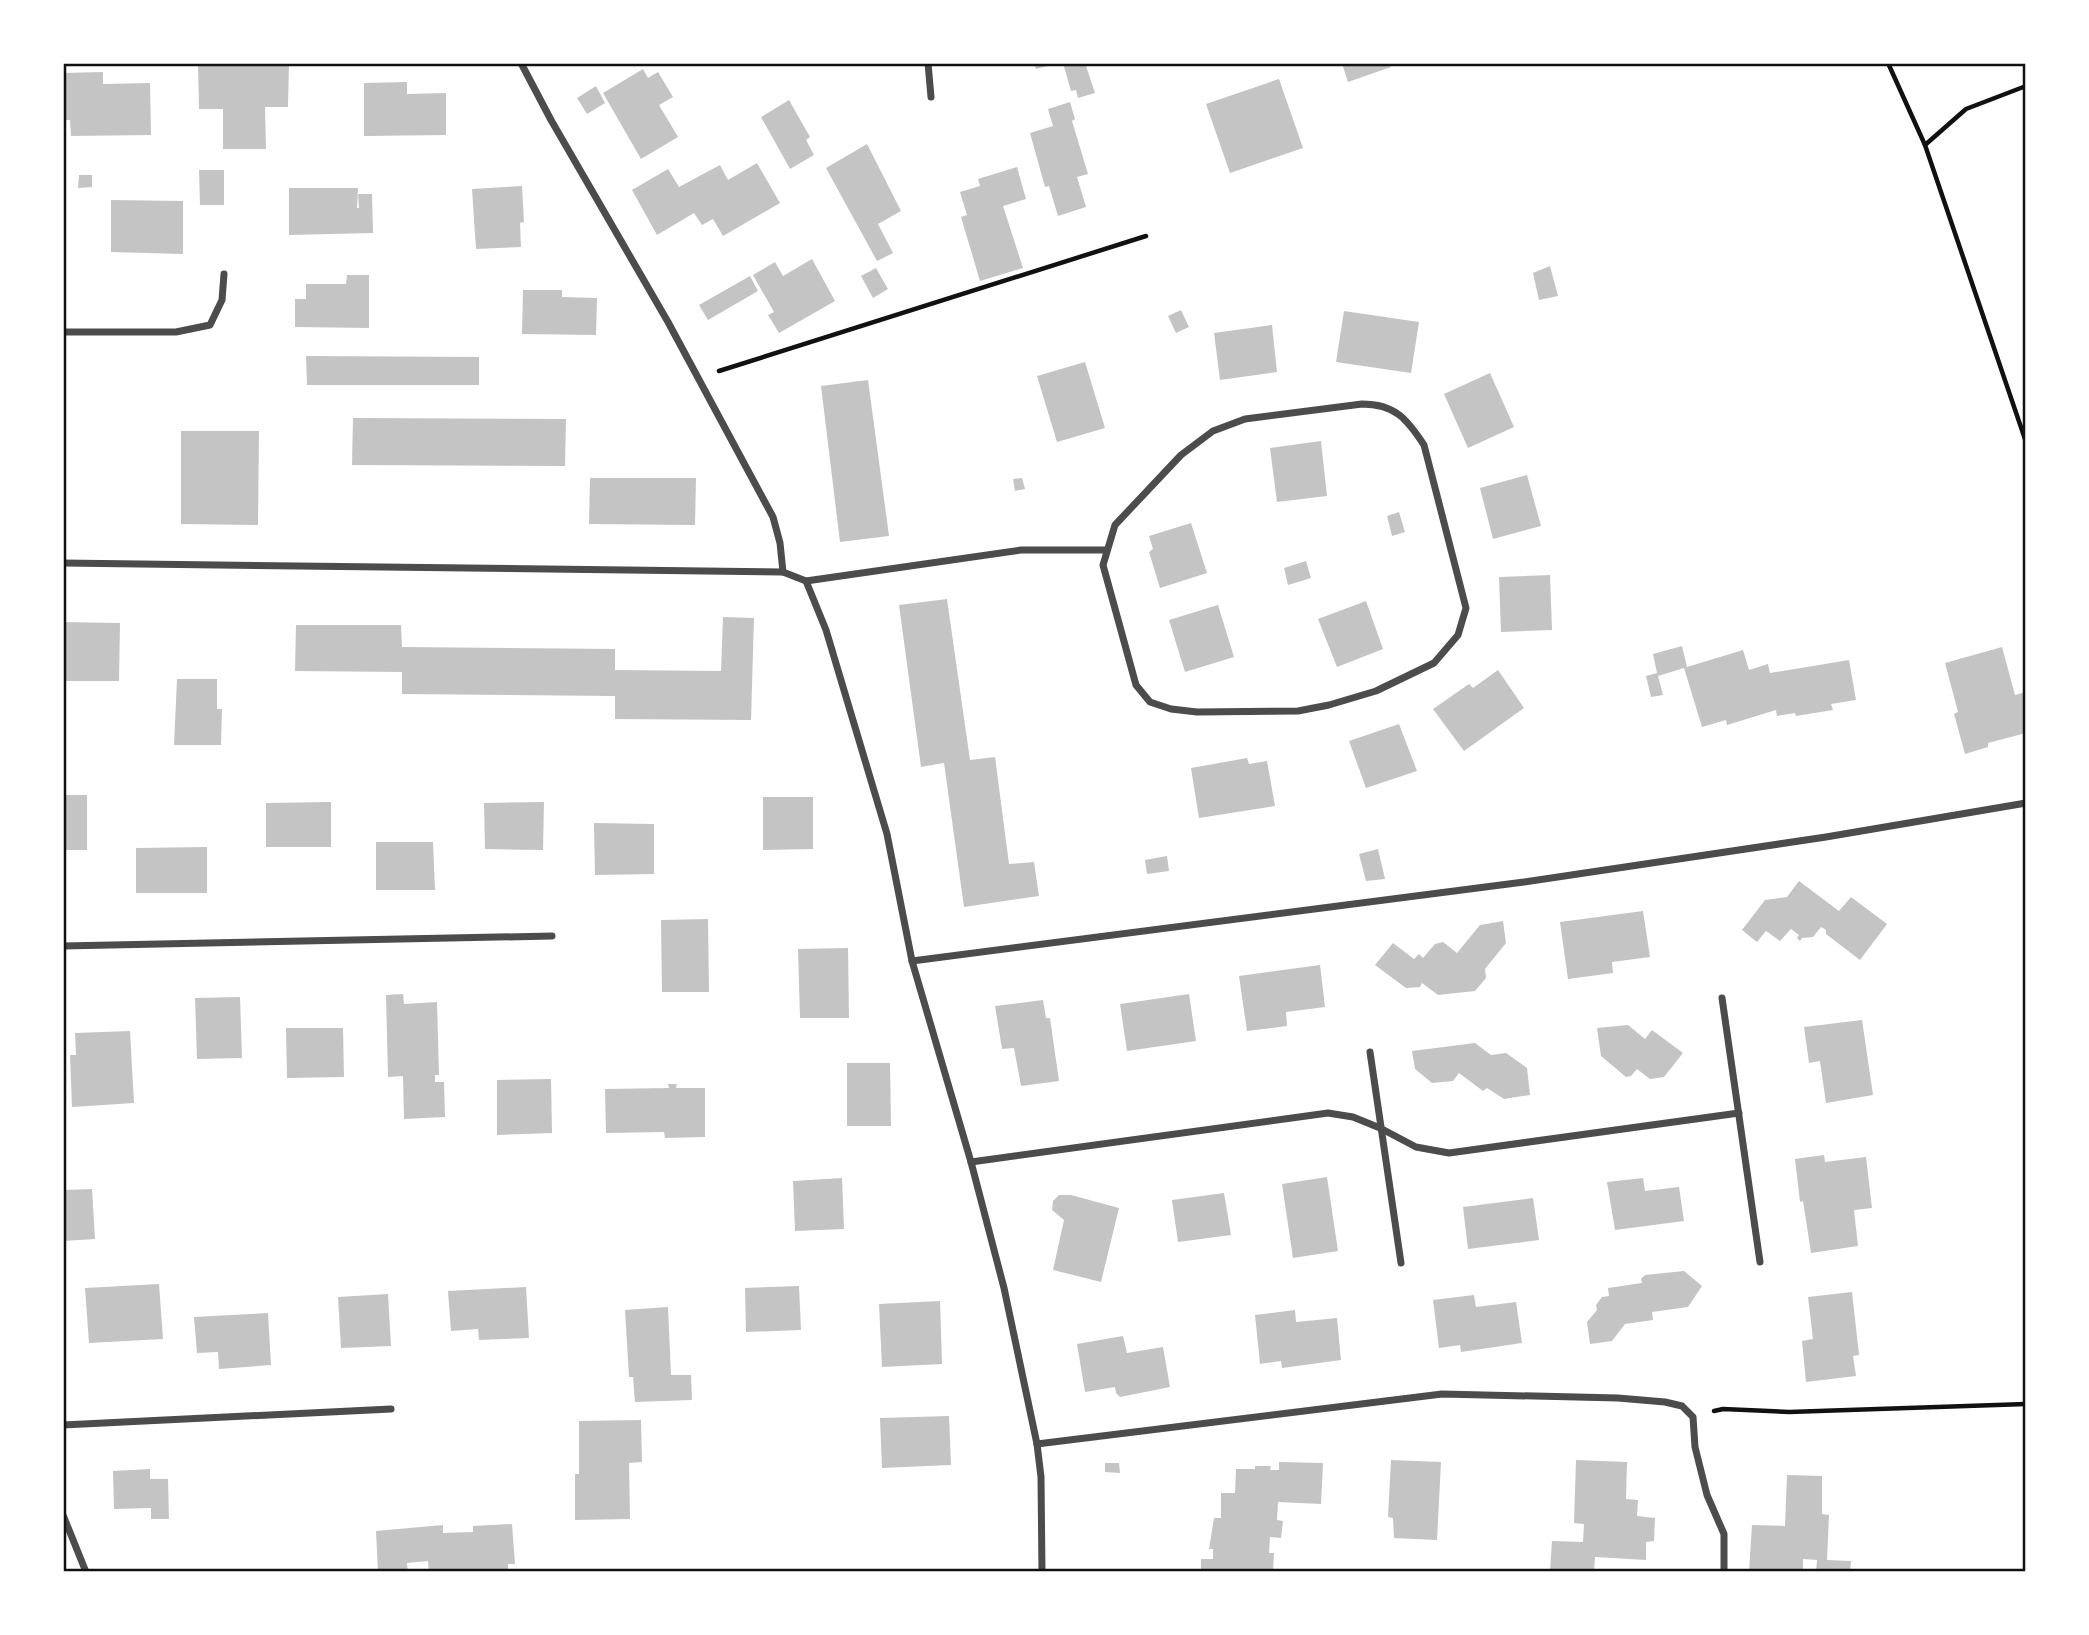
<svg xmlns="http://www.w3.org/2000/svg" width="2089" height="1635" viewBox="0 0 2089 1635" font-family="'Space Grotesk',sans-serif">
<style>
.building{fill:#c4c4c4}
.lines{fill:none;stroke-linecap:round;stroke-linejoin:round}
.path{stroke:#111;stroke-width:4.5}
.minor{stroke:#4c4c4c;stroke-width:7}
.neatline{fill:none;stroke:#111;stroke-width:2.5}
</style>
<rect width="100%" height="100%" fill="#fff"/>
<!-- building -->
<g class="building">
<path d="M198 63H289L288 107H265L266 149H223V109H199Z"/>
<path d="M1034 63H1056V64L1036 69Z"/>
<path d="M1063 63H1085L1095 93 1078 98 1076 90 1071 91Z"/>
<path d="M1342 63H1389L1391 67 1348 82Z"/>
<path d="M643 69 648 78 658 72 673 97 659 105 678 137 641 159 603 93Z"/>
<path d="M103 72V84L150 83 151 135 71 136 70 120H63V73Z"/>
<path d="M1279 79 1303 148 1230 173 1206 104Z"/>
<path d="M407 82V94L446 93V135L364 136V83Z"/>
<path d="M596 86 605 103 587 114 577 98Z"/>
<path d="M789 100 810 137 806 140 814 155 790 169 761 117Z"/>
<path d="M1070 102 1075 119 1072 121 1088 174 1077 177 1086 207 1058 216 1049 186 1045 187 1030 133 1053 126 1048 109Z"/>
<path d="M867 144 901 211 878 224 893 253 877 261 826 168Z"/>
<path d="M757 163 780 203 723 236 713 219 702 225 694 213 657 235 632 190 668 169 679 187 720 165 728 180Z"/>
<path d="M1017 167 1026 199 1003 206 1023 268 980 281 961 217 967 215 960 192 980 186 978 179Z"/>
<path d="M199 170H224V205H200Z"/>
<path d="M79 175H92V187L78 188Z"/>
<path d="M522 186 524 222 520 223 521 247 476 249 472 189Z"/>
<path d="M289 188H358L357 208H359L358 194H372L373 233 289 235Z"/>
<path d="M111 200 183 201V254L111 252Z"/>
<path d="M812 259 835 301 779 333 768 315 774 312 753 275 775 262 783 276Z"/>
<path d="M1550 266 1558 296 1539 300 1533 273Z"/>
<path d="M876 268 888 289 873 298 861 276Z"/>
<path d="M347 275H369V328L295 327V299H306V284H346Z"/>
<path d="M750 276 758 291 708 320 699 305Z"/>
<path d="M523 290H562V297L597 298 596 335 522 334Z"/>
<path d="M1181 310 1189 327 1176 333 1168 316Z"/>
<path d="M1344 311 1419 322 1411 373 1336 362Z"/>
<path d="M1272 325 1277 372 1220 380 1214 333Z"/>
<path d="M306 356 479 357V385H307Z"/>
<path d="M1085 362 1105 428 1057 442 1037 376Z"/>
<path d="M1490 373 1514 427 1468 448 1444 394Z"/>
<path d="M868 380 889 536 840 542 821 386Z"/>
<path d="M353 418 566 419 565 466 352 465Z"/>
<path d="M181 431H259L258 525 181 524Z"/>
<path d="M1321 441 1327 496 1277 502 1270 448Z"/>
<path d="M1527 475 1541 526 1493 539 1480 488Z"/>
<path d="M590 478H696L695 525 589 524Z"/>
<path d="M1022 478 1025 489 1015 491 1013 479Z"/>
<path d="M1399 512 1405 532 1392 536 1387 516Z"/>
<path d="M1191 523 1207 573 1160 588 1149 552 1153 549 1149 536Z"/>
<path d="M1306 561 1311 578 1288 585 1284 568Z"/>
<path d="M1550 575 1552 630 1501 632 1499 577Z"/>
<path d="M947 599 970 760 995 757 1009 864 1034 862 1039 896 964 907 944 763 921 767 899 605Z"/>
<path d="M1366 601 1383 649 1337 667 1318 619Z"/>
<path d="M1218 605 1234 657 1185 672 1169 620Z"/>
<path d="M723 617 754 618 751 720 615 719V696L402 694V672L295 671 296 625H401L402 647 615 649V670L721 671Z"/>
<path d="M63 622 120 623 119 681H63Z"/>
<path d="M1682 646 1687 667 1743 650 1749 670 1768 664 1770 673 1849 660 1856 700 1831 704 1833 710 1796 716 1795 713 1777 716 1776 710 1727 725 1726 720 1702 727 1684 668 1658 676 1663 695 1651 697 1646 676 1657 673 1653 654Z"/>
<path d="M2002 647 2015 695 2026 692V733L1988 743V747L1965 754 1954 714 1958 712 1945 663Z"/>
<path d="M1498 670 1524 708 1464 751 1433 709 1469 684 1473 688Z"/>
<path d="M177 679H217V709H222L221 745H174Z"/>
<path d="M1399 724 1417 771 1366 788 1349 741Z"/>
<path d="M1247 758 1249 764 1267 761 1275 806 1199 818 1191 768Z"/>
<rect x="63" y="795" width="24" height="55"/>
<path d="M763 797H813V849L763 850Z"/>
<path d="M331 802V847H266V803Z"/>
<path d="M544 802 543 850 485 849 484 803Z"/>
<path d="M594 823 654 824V874L595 875Z"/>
<path d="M376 842H433L435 890H376Z"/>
<path d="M207 847V893H136V848Z"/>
<path d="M1378 849 1385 879 1366 881 1359 854Z"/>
<path d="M1167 856 1169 871 1147 874 1145 860Z"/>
<path d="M1799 881 1839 911 1851 897 1887 924 1860 960 1826 934V930L1821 927 1813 937 1802 938 1800 941 1797 938 1799 935 1791 929 1780 941 1766 931 1757 942 1742 930 1765 900 1787 897Z"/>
<path d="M1643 911 1650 957 1612 962 1613 973 1568 979 1560 922Z"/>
<path d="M708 919 709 992H662L661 920Z"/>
<path d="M1503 921 1506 943 1485 969 1486 978 1475 991 1438 995 1422 983 1420 987 1406 988 1375 965 1393 943 1414 959 1419 954 1423 958 1435 944 1443 942 1457 953 1480 925Z"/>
<path d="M848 948 849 1018H800L798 949Z"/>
<path d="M1320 965 1325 1007 1286 1012 1287 1026 1247 1031 1239 976Z"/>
<path d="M403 994 404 1004 437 1002 439 1075H435V1082H444L445 1117 404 1119 403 1076 388 1077 386 995Z"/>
<path d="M1189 994 1196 1041 1127 1051 1120 1004Z"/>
<path d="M240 997 242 1058 197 1059 195 998Z"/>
<path d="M1043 1000 1046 1018H1050L1059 1081 1021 1086 1014 1048 1002 1049 995 1006Z"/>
<path d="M1862 1020 1873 1095 1826 1103 1820 1061 1809 1063 1804 1027Z"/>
<path d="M1628 1025 1645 1039 1652 1030 1683 1053 1664 1077 1650 1079 1637 1069 1631 1076 1626 1077 1601 1056 1597 1028Z"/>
<path d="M286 1028H343L344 1077 287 1078Z"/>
<path d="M130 1031 134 1103 72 1107 70 1055H76L75 1033Z"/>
<path d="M1475 1043 1491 1055 1506 1053 1527 1068 1530 1095 1504 1099 1487 1088 1483 1091 1459 1073 1453 1081 1432 1083 1415 1069 1412 1051Z"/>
<path d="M847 1063H890L891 1126H847Z"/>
<path d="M551 1079 552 1133 497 1135V1080Z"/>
<path d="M668 1084H677L676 1088H705V1137L665 1138 664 1132 606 1133 605 1089 669 1088Z"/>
<path d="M1824 1155 1825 1162 1866 1157 1872 1208 1854 1210 1858 1246 1811 1253 1803 1201 1800 1202 1795 1159Z"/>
<path d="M1327 1177 1338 1251 1293 1258 1282 1184Z"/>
<path d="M842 1178 844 1229 795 1231 793 1181Z"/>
<path d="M1643 1178 1645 1191 1679 1187 1684 1221 1615 1230 1607 1182Z"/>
<path d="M92 1189 95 1239 63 1241V1190Z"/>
<path d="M1224 1193 1231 1235 1178 1242 1172 1200Z"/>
<path d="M1059 1195H1071L1119 1208 1101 1282 1053 1270 1064 1220 1052 1210 1053 1201Z"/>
<path d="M1533 1198 1539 1240 1468 1249 1463 1207Z"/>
<path d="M1684 1271 1702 1286 1688 1307 1652 1312 1653 1320 1625 1324 1612 1341 1590 1344 1587 1322 1597 1310 1596 1305 1602 1297 1609 1296 1608 1288 1642 1283 1641 1279 1645 1275Z"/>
<path d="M159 1284 163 1339 89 1343 85 1288Z"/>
<path d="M799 1286 801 1330 746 1332 745 1288Z"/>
<path d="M526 1287 529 1338 479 1340 478 1329 451 1331 448 1291Z"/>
<path d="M1852 1292 1859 1355 1853 1356 1856 1376 1806 1382 1802 1341 1813 1339 1808 1297Z"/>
<path d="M388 1294 391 1346 341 1348 338 1297Z"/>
<path d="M1474 1295 1476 1307 1516 1302 1522 1343 1461 1352 1460 1345 1439 1348 1433 1300Z"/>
<path d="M940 1301 942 1364 882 1367 879 1304Z"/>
<path d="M668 1307 671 1375H691L692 1400 635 1402 633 1377H629L625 1310Z"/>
<path d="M1295 1310 1296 1322 1337 1318 1341 1360 1282 1368 1281 1361 1260 1364 1255 1315Z"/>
<path d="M268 1313 271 1365 219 1369 218 1352 197 1353 194 1317Z"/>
<path d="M1123 1336 1127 1353 1163 1347 1170 1387 1120 1397 1116 1393 1115 1387 1085 1392 1077 1344Z"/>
<path d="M949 1416 951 1465 882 1468 880 1418Z"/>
<path d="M641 1420 642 1462 629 1463 630 1519 575 1520V1474H579V1421Z"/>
<path d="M1391 1460 1441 1462 1437 1540 1394 1538 1393 1518 1388 1517Z"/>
<path d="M1576 1460 1627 1462 1626 1499 1638 1500 1637 1516 1655 1518 1654 1541 1646 1542V1560L1595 1557 1594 1572H1550L1552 1541 1583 1542 1584 1524 1574 1523Z"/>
<path d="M1279 1462 1323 1463 1321 1504 1278 1502 1277 1520 1283 1521 1281 1538 1270 1537 1269 1553H1274L1273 1572H1201V1559H1213V1549H1209L1214 1518H1221V1493H1235L1236 1469H1255V1466H1271L1270 1470H1279Z"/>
<path d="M1105 1463H1119L1120 1473 1105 1472Z"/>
<path d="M150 1469V1479H168L169 1519H151V1508L114 1509 113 1471Z"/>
<path d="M1787 1475 1822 1476V1514L1829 1515 1827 1560 1851 1561 1850 1572H1816L1817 1560 1803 1559V1572H1749L1752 1525 1785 1526Z"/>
<path d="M512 1524 515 1564H508V1572H429L428 1561 407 1563 408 1572H378L376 1531 443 1525V1533L473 1532V1526Z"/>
</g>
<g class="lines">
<!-- path -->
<g class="path">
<path d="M1888 63 1925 145"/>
<path d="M2026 86 1966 109 1925 145 2026 442"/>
<path d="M719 371 1146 236"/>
<path d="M1714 1411 1723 1409 1789 1412 2026 1404"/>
</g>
<!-- minor -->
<g class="minor">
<path d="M521 63 551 120 668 322 773 517 780 543 783 572 806 581 826 630 887 834 912 961 971 1162 1004 1288 1037 1444 1041 1477 1042 1572"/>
<path d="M928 63 931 97"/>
<path d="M63 332H176L210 325 222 300 224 274"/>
<path d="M1362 404C1395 404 1407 419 1424 445L1466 608 1458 635 1434 663 1376 691 1329 705 1298 711 1197 712 1171 709 1150 702 1136 685 1103 565 1115 525 1181 455 1213 431 1245 419Z"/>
<path d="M63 563 783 572"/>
<path d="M806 581 1021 550H1105"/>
<path d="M63 946 552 936"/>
<path d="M912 961 1524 882 1826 837 2026 803"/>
<path d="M1722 998 1760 1262"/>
<path d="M1370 1052 1401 1263"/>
<path d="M971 1162 1328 1113 1353 1117 1380 1128 1416 1147 1449 1153 1739 1113"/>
<path d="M63 1425 391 1409"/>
<path d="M1037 1444 1442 1394 1618 1398 1665 1402 1682 1406 1693 1417 1695 1447 1707 1495 1724 1534V1572"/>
<path d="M63 1515 86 1572"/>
</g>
</g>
<!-- border -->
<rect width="2089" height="1635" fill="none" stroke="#ffffff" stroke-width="130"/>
<rect x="65" y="65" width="1959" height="1505" class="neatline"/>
</svg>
